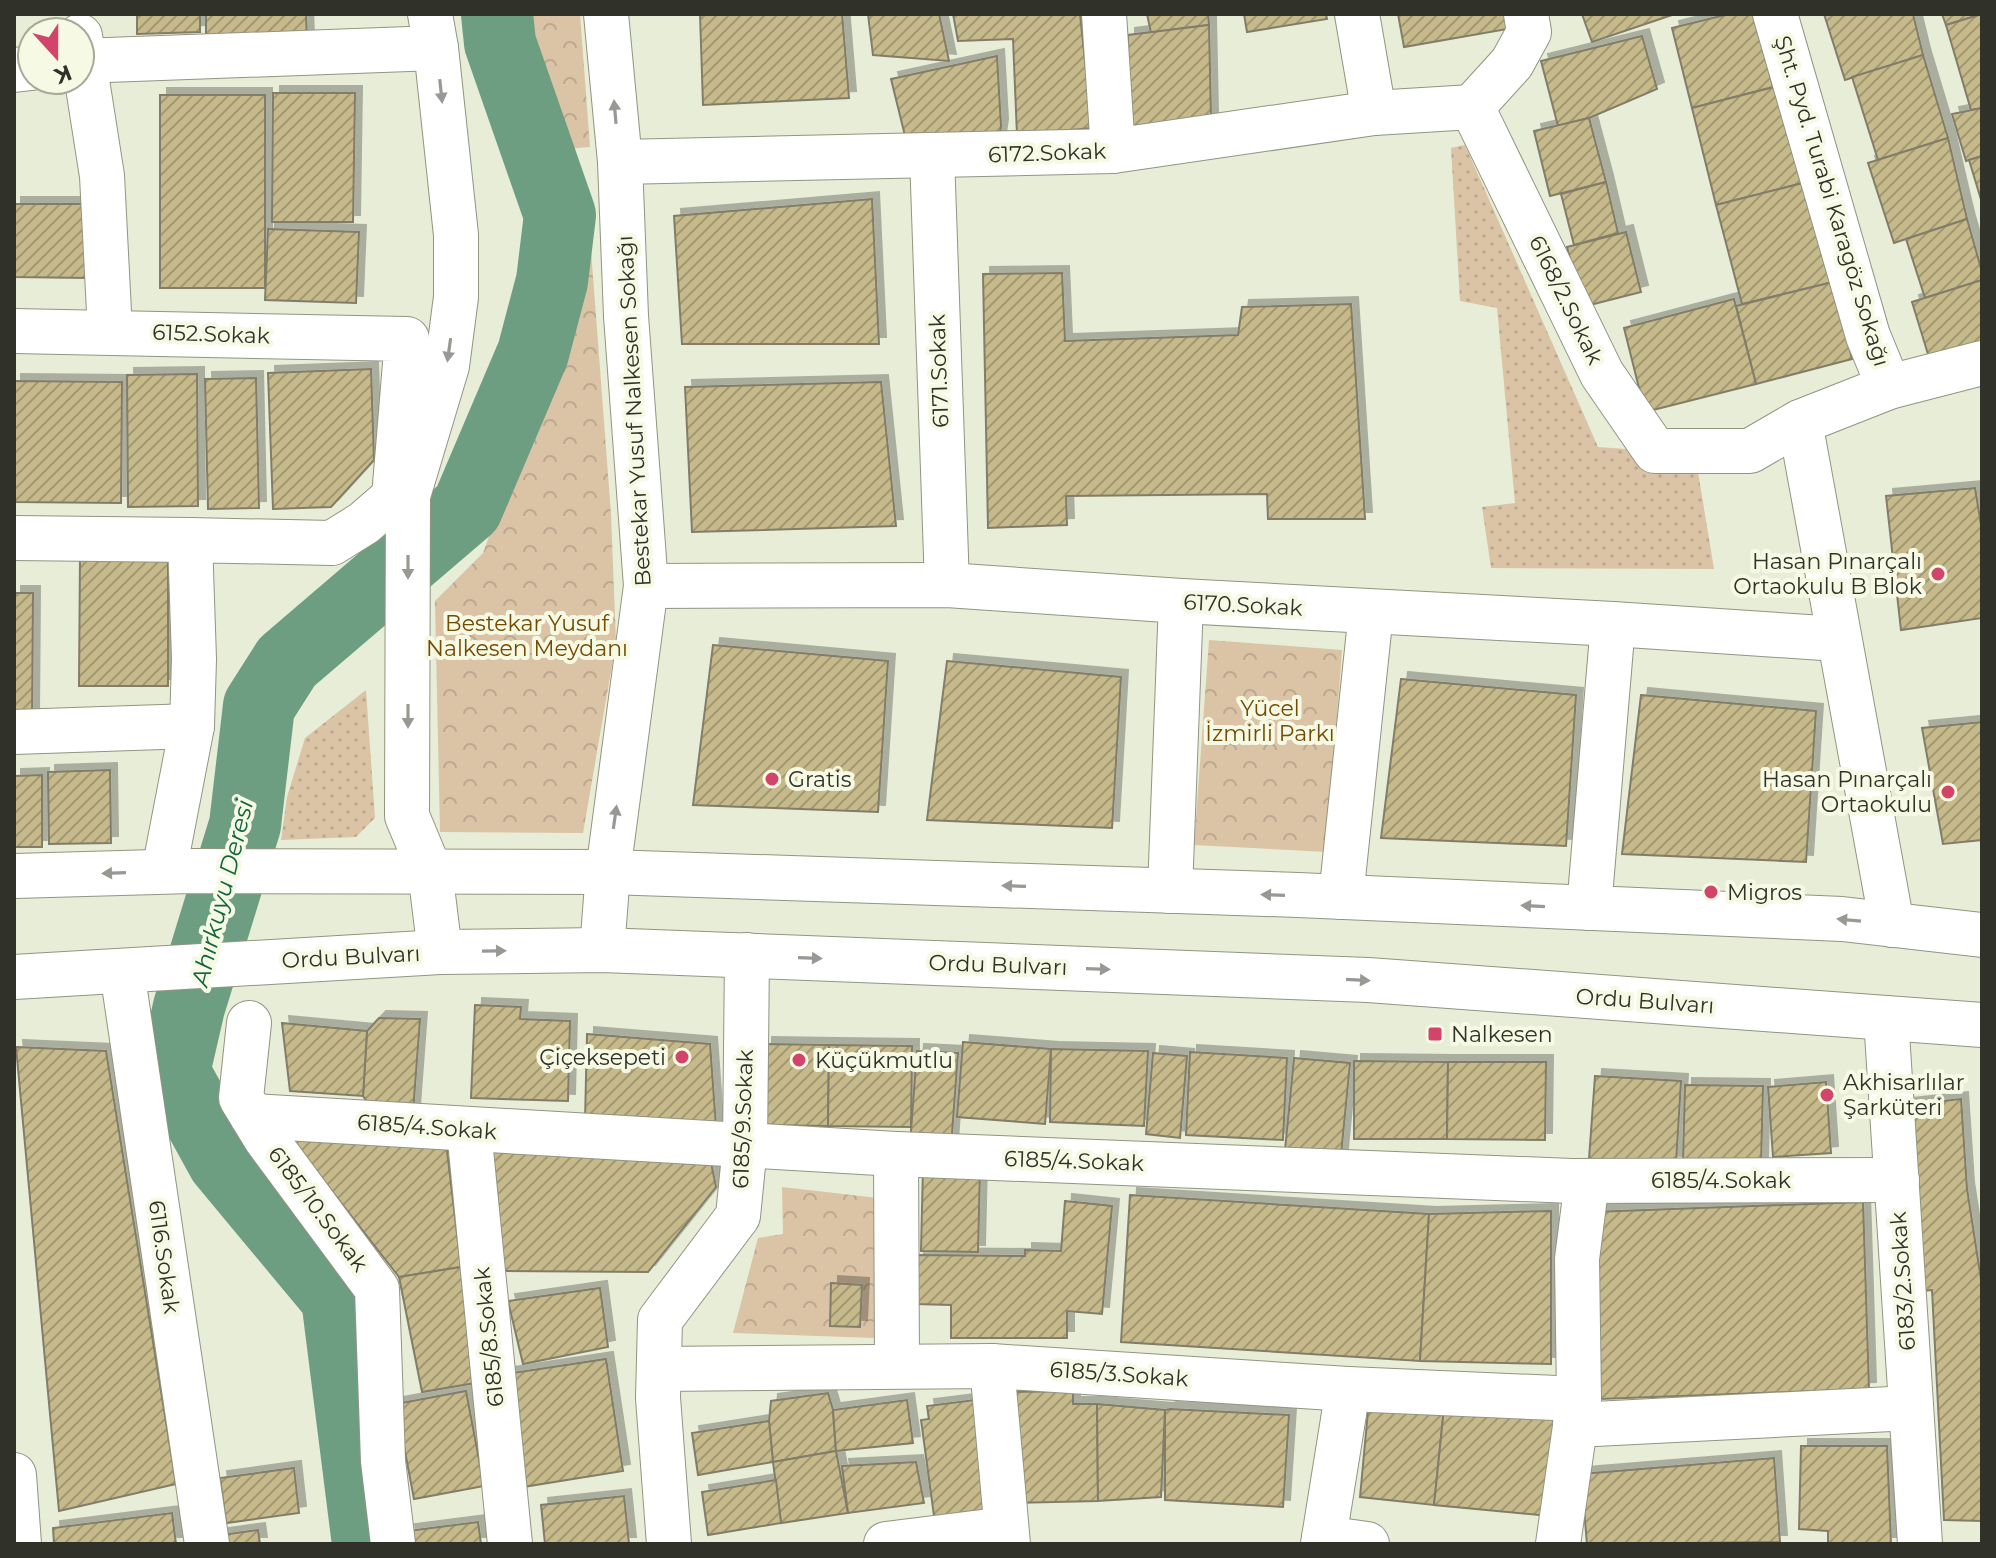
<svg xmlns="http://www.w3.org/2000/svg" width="1996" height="1558" viewBox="0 0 1996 1558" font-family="Montserrat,sans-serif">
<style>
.grass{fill:url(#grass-dots)}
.park{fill:url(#park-crowns)}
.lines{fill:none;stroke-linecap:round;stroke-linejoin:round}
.river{stroke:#6e9e82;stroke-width:72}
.building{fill:url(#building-hatch);stroke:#827d69;stroke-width:2;filter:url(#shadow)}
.minor-casing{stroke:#919581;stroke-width:46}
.major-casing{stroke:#919581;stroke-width:46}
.minor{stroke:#fff;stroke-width:44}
.major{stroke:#fff;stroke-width:44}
.oneway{fill:#989894}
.poi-dot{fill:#d3446a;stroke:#f6fae4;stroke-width:3}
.labels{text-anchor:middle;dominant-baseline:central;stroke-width:8;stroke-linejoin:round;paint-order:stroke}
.street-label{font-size:22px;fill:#303229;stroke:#f6fae4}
.poi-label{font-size:22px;fill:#303229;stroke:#f6fae4;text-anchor:start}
.park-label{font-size:22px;fill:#744b00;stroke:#f6fae4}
.water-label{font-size:24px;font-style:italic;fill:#116441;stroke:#f6fae4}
</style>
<defs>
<pattern id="grass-dots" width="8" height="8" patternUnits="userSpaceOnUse" patternTransform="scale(2)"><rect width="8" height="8" fill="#dbc3a5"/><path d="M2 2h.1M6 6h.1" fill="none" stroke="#bca88e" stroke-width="1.8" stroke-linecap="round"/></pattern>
<pattern id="park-crowns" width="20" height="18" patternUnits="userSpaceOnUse" patternTransform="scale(2)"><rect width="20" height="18" fill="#dbc3a5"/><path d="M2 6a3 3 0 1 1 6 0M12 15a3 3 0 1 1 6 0" fill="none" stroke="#bca88e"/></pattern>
<pattern id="building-hatch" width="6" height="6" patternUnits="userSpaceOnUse" patternTransform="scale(2)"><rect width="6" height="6" fill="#c7ba8a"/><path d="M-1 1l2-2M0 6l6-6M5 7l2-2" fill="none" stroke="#a29871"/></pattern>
<filter id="shadow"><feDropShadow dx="7" dy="-7" stdDeviation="0" flood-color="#0004"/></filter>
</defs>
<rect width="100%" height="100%" fill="#e8edd7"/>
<!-- grass -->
<g class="grass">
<path d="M1465 145 1598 447 1695 454 1714 569 1491 568 1482 507 1515 503 1497 308 1460 301 1451 148Z"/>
<path d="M366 690 375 818 356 837 281 840 287 797 305 738Z"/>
</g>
<!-- park -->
<g class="park">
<path d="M522 14H580L590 147 564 149 525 37Z"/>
<path d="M573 228 591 250 611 514 616 642 583 833 440 832 435 601 483 553 564 330Z"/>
<path d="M1209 640 1342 650 1327 852 1194 845Z"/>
<path d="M782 1187 878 1198 875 1338 733 1333 758 1238 783 1234Z"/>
</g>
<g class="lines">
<!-- river -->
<path class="river" d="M368 1544 337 1298 223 1161 174 1072 189 1007 245 825 259 706 287 662 467 508 533 353 552 281 560 215 500 43 497 14"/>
</g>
<!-- building -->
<g class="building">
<path d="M137 14H200V32L137 34Z"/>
<path d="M206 14H306L307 42 206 48Z"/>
<path d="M700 14H842L849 98 703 105Z"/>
<path d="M868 14H939L949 61 873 55Z"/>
<path d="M953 14H1080L1092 128 1017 135 1013 39 958 41Z"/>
<path d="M1147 14H1208L1209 25 1151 33Z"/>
<path d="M1244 14H1326L1327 19 1247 32Z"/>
<path d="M1398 14H1511L1513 28 1404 47Z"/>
<path d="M1582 14H1675L1592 42Z"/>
<path d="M1729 14H1755L1773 87 1692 108 1672 28Z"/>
<path d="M1824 14H1913L1923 55 1845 80Z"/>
<path d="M1942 14H1982L1946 25Z"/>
<path d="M1982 14V108L1971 110 1946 25Z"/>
<path d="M1209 25 1211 119 1129 129 1128 35Z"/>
<path d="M1642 36 1657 89 1589 118 1558 126 1541 61Z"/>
<path d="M1923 55 1948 138 1878 160 1852 77Z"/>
<path d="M997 56 1001 126 999 140 907 144 891 79Z"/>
<path d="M1778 86 1803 183 1716 205 1692 108Z"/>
<path d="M273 93H355L353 222H272Z"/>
<rect x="160" y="95" width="105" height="193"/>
<path d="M1982 108V156L1966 161 1952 114Z"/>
<path d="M1589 118 1606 182 1550 196 1534 131Z"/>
<path d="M1948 138 1967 219 1894 243 1868 163Z"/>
<path d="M1982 156V203L1969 160Z"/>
<path d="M1606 182 1618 233 1574 245 1561 194Z"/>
<path d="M1803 183 1833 282 1742 304 1716 205Z"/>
<path d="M872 199 879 344H682L674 216Z"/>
<path d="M14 204H89L88 278 14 277Z"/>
<path d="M1967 219 1982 272V280L1925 298 1906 239Z"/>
<path d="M268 229 359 232 356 303 265 300Z"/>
<path d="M1626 232 1641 292 1582 307 1567 247Z"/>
<path d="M1062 273 1065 341 1238 335 1242 307 1351 304 1365 519H1268L1267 494 1066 496 1067 525 988 528 983 274Z"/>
<path d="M1982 280V348L1931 364 1912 302Z"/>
<path d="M1833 282 1852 359 1756 384 1736 306Z"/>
<path d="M1734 299 1756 384 1645 412 1624 328Z"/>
<path d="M371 369 374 460 331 507 273 509 268 373Z"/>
<path d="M197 374 198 506 128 507 127 375Z"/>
<path d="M256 378 259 508 208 509 205 379Z"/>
<path d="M14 381 122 382 121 503 14 502Z"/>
<path d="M881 382 896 526 692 532 685 387Z"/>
<path d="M1975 488 1982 531V618L1901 630 1886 496Z"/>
<path d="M80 556H168V686H79Z"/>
<path d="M14 593H33L32 723H14Z"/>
<path d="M713 645 888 661 878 812 693 805Z"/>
<path d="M947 661 1121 677 1112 828 927 820Z"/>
<path d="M1401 679 1576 695 1566 846 1381 838Z"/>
<path d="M1641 695 1816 711 1806 862 1622 854Z"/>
<path d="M1982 722V840L1943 844 1922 728Z"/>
<path d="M110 770 111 843 49 844 48 772Z"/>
<path d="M42 775V847H14V776Z"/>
<path d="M475 1005 521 1007 520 1019 570 1021 568 1101 471 1098Z"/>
<path d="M379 1018 420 1019 413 1112H374L363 1096 367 1031Z"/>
<path d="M282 1023 367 1031 363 1096 290 1091Z"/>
<path d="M587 1034 710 1044 716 1127 585 1121Z"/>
<path d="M963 1042 1051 1049 1045 1124 957 1117Z"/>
<path d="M765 1044 829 1045 828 1126 764 1125Z"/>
<path d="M829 1045 912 1046 911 1127 828 1126Z"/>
<path d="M16 1047 106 1051 176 1484 59 1511Z"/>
<path d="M1051 1049 1148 1051 1144 1126 1050 1122Z"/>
<path d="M917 1051 958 1053 951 1147 910 1144Z"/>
<path d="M1190 1052 1287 1058 1283 1140 1186 1135Z"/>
<path d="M1153 1053 1187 1056 1180 1138 1146 1134Z"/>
<path d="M1294 1058 1350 1063 1340 1165 1284 1160Z"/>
<path d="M1354 1061 1448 1062 1447 1139H1354Z"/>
<path d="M1448 1062H1546L1545 1140 1447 1139Z"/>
<path d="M1595 1076 1681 1081 1676 1163 1589 1159Z"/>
<path d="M1826 1082 1831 1153 1773 1157 1768 1087Z"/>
<path d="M1685 1085 1763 1086 1761 1164 1683 1162Z"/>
<path d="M1961 1099 1967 1189 1982 1286V1521L1944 1520 1932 1290 1922 1291 1906 1105Z"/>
<path d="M289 1136 446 1143 461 1267 399 1277Z"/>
<path d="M488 1144 709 1153 716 1187 648 1272 499 1271Z"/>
<path d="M923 1167 980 1168 978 1252 921 1251Z"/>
<path d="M1130 1195 1429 1214 1420 1361 1121 1342Z"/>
<path d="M1065 1201 1112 1206 1102 1314 1067 1311V1338H951V1305L916 1304 917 1255 1025 1256V1250L1061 1251Z"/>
<path d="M1863 1202 1869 1389 1600 1399 1593 1212Z"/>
<path d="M1551 1211V1364L1420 1361 1429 1214Z"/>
<path d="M461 1267 487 1381 422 1392 399 1277Z"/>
<path d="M831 1283 862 1285 860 1327 830 1326Z"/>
<path d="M600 1288 608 1347 523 1364 508 1301Z"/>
<path d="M606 1359 623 1471 523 1487 506 1374Z"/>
<path d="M466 1391 484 1486 414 1499 396 1404Z"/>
<path d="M1073 1391V1404H1097L1098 1501 1011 1503 1010 1392Z"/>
<path d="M828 1393 833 1410 836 1451 773 1462 769 1421 771 1401Z"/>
<path d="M907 1400 913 1443 836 1451 833 1410Z"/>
<path d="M975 1400 992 1525 934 1516 921 1420 929 1419 927 1406Z"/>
<path d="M1369 1400 1444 1408 1434 1505 1360 1497Z"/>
<path d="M1097 1404 1165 1410 1161 1497 1098 1501Z"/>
<path d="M1444 1408 1555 1414 1549 1516 1434 1505Z"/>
<path d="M1170 1409 1289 1415 1283 1507 1165 1500V1410Z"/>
<path d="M769 1421 773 1462 698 1475 692 1433Z"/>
<path d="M1801 1446H1887L1891 1544H1828V1531L1799 1529Z"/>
<path d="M836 1451 848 1513 781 1523 773 1462Z"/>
<path d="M1774 1458 1780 1542 1587 1544 1581 1474Z"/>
<path d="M916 1462 924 1503 848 1513 842 1466Z"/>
<path d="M294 1468 299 1513 226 1523 220 1478Z"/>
<path d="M776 1480 781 1523 708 1535 702 1492Z"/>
<path d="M624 1496 629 1544H545L541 1505Z"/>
<path d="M172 1513 176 1544H54L53 1528Z"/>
<path d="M478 1522 481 1544H410L408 1531Z"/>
<path d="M258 1530 260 1544H222L221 1535Z"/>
</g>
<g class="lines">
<defs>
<g id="minor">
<path d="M1104 14 1113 151"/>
<path d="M1357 14 1374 113"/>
<path d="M1775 14 1868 336 1889 387"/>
<path d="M80 36 102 176 110 331"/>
<path d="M80 61 436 48"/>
<path d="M14 70 32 68"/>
<path d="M1472 107 1602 374 1655 451H1750L1800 422 1889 387 1982 363"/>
<path d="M1472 107 1512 63 1529 32 1526 14"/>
<path d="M932 156 947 585"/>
<path d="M620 162 1113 151 1374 113 1472 107"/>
<path d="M14 331 407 339 394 497 364 523 332 543 190 540 194 659 192 726 164 871"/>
<path d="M1800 422 1892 925"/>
<path d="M14 538 190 540"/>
<path d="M646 586 947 585 1181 601 1613 624 1838 639"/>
<path d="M14 732 192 726"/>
<path d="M1170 891 1181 601"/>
<path d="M1341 897 1371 612"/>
<path d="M1589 908 1613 624"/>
<path d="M122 971 207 1544"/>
<path d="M1886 1018 1920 1544"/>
<path d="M249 1023 241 1098 266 1139 377 1289 383 1461 393 1544"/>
<path d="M252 1116 896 1154 1572 1181 1897 1180"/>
<path d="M469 1130 510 1544"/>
<path d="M896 1154 897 1365"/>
<path d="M992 1366 1008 1544"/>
<path d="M659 1369 992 1366 1348 1389 1579 1399"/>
<path d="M1575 1425 1911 1408"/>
<path d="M14 1475 19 1544"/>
<path d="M1324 1538 1367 1544"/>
<path d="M669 1544 658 1398 660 1320 738 1216 745 1146 747 955"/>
<path d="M886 1544 1006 1529"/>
<path d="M1323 1544 1348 1389"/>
<path d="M1558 1544 1579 1399 1577 1259 1587 1181"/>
</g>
<g id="major">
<path d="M430 14 436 48 456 235V297L447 366 408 496 407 816 430 871 440 952"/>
<path d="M14 876 192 871 608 872 1298 895 1842 919 1982 935"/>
<path d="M602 950 608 872 646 586 626 316 620 162 606 14"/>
<path d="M14 977 440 952 602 950 1368 980 1982 1025"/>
</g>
</defs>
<!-- minor casing -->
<use href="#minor" class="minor-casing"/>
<!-- major casing -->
<use href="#major" class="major-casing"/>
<!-- minor -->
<use href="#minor" class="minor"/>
<!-- major -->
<use href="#major" class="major"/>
</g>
<!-- one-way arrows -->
<defs><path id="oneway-solid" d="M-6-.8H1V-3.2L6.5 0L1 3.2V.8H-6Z" transform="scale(2)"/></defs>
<g class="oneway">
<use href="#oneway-solid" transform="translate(441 91) rotate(84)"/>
<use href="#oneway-solid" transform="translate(615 112) rotate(-95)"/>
<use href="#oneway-solid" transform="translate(449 350) rotate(98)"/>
<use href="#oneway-solid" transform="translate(408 567) rotate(90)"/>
<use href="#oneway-solid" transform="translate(408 716) rotate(90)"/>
<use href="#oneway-solid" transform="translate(615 817) rotate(-82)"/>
<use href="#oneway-solid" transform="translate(114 873) rotate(178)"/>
<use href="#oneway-solid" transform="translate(1014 886) rotate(-178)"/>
<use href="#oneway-solid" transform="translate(1273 895) rotate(-178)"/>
<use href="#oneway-solid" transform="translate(1533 906) rotate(-177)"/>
<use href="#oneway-solid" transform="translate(1849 920) rotate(-175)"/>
<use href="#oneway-solid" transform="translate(494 951) rotate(-1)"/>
<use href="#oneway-solid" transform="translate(810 958) rotate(2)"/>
<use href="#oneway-solid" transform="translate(1098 969) rotate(2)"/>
<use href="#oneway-solid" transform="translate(1358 980) rotate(3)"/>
</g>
<!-- markers -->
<g class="poi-dot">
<circle cx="1938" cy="574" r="8"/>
<circle cx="772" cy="779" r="8"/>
<circle cx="1948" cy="792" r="8"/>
<circle cx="1711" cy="892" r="8"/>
<rect x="1427" y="1026" width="16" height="16" rx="4"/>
<circle cx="682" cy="1057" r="8"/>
<circle cx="799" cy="1060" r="8"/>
<circle cx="1827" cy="1095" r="8"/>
</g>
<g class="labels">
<!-- street labels -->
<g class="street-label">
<text transform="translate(1047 153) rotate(-2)">6172.Sokak</text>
<text transform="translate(1832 201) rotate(73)">Şht. Pyd. Turabi Karagöz Sokağı</text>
<text transform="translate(1566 300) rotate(64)">6168/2.Sokak</text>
<text transform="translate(211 334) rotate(2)">6152.Sokak</text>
<text transform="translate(939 371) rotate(-92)">6171.Sokak</text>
<text transform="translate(634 411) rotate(-93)">Bestekar Yusuf Nalkesen Sokağı</text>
<text transform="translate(1243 605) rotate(3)">6170.Sokak</text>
<text transform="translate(351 957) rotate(-3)">Ordu Bulvarı</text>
<text transform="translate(998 965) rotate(2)">Ordu Bulvarı</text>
<text transform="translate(1645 1001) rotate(4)">Ordu Bulvarı</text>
<text transform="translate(743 1119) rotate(-88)">6185/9.Sokak</text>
<text transform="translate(427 1127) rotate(4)">6185/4.Sokak</text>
<text transform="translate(1074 1161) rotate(2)">6185/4.Sokak</text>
<text x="1721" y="1180">6185/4.Sokak</text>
<text transform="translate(318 1209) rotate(53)">6185/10.Sokak</text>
<text transform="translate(164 1257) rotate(82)">6116.Sokak</text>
<text transform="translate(1903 1281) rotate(-94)">6183/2.Sokak</text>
<text transform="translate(489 1337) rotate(-96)">6185/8.Sokak</text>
<text transform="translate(1119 1374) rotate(4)">6185/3.Sokak</text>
</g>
<!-- poi labels -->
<g class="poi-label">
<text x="1922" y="561" text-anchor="end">Hasan Pınarçalı<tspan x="1922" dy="25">Ortaokulu B Blok</tspan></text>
<text x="788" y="779">Gratis</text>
<text x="1932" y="779" text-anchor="end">Hasan Pınarçalı<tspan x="1932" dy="25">Ortaokulu</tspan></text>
<text x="1727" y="892">Migros</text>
<text x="1451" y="1034">Nalkesen</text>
<text x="666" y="1057" text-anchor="end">Çiçeksepeti</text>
<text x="815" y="1060">Küçükmutlu</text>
<text x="1843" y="1082">Akhisarlılar<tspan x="1843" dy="25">Şarküteri</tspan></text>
</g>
<!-- park labels -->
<g class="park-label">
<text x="527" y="623">Bestekar Yusuf<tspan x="527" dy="25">Nalkesen Meydanı</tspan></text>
<text x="1270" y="708">Yücel<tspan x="1270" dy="25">İzmirli Parkı</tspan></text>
</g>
<!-- water labels -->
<g class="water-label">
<text transform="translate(222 893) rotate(-76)">Ahırkuyu Deresi</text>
</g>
</g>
<!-- border -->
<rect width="1996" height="1558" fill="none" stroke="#303229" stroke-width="32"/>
<!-- north arrow -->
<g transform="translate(56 56) rotate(159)"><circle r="38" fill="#f6fae4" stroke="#a7aa99" stroke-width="2"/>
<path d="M0-6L14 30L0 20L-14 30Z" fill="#d3446a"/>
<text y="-12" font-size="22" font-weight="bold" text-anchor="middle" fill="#303229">K</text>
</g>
</svg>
